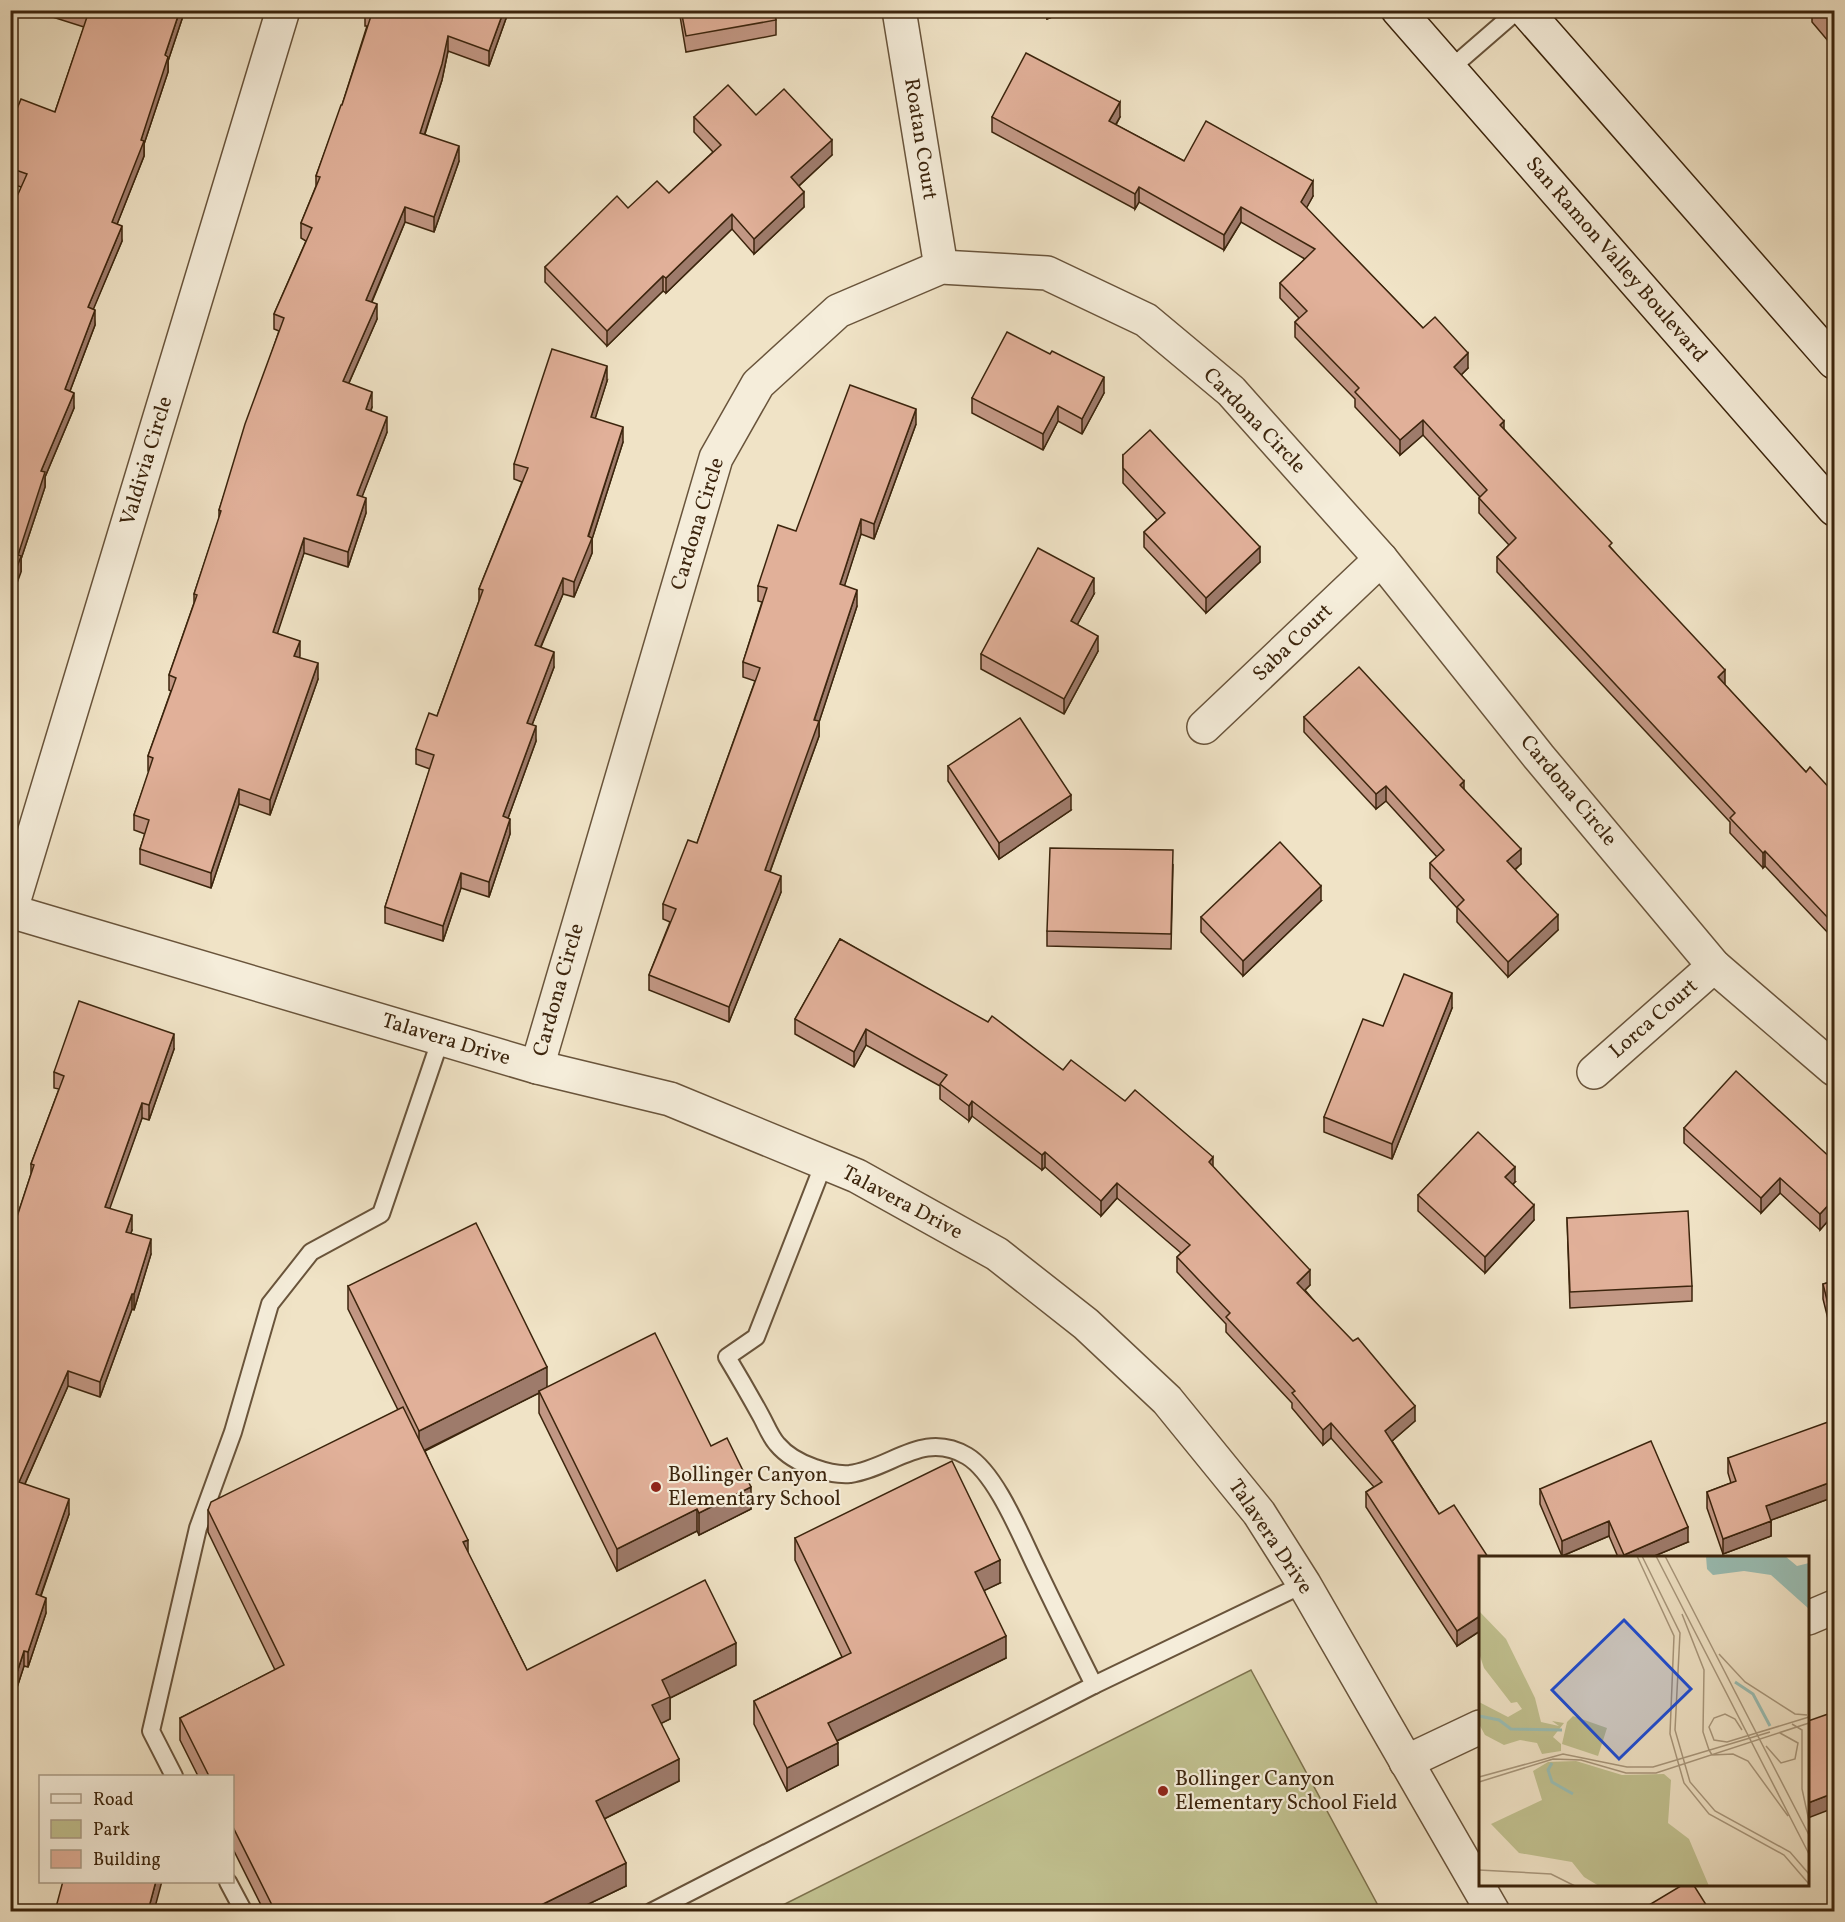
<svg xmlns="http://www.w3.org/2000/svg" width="1845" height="1922" viewBox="0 0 1845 1922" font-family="Vollkorn,serif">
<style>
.green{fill:#c1c190;stroke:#7e734e;stroke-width:1.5}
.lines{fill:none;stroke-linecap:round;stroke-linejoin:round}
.lane-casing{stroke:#69543b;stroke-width:20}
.street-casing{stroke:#69543b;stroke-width:36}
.secondary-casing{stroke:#3c250d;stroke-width:36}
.lane{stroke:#f5edda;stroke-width:16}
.street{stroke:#f5edda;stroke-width:33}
.secondary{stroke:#f5edda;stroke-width:33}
.wall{fill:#c29784;stroke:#3c250d;stroke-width:1.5}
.shaded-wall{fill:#9e7b6b;stroke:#3c250d;stroke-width:1.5}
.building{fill:#e1b099;stroke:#3c250d;stroke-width:1.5}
.poi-dot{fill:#8f2418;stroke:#f5edda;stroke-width:2}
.labels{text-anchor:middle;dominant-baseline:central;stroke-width:4.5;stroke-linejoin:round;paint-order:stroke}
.street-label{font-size:21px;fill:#3c250d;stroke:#f5edda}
.poi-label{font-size:21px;fill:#3c250d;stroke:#f5edda;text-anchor:start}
.inset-river{fill:none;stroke:#9abeb4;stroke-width:3}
.inset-road{fill:none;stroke:#a8977c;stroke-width:1.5}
.view{fill:#1d4ed8;fill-opacity:0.15;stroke:#1d4ed8;stroke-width:3}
.inset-edge{fill:none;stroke:#3c250d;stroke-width:3}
</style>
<rect width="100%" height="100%" fill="#f0e3c6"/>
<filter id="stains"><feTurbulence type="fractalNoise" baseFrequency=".00333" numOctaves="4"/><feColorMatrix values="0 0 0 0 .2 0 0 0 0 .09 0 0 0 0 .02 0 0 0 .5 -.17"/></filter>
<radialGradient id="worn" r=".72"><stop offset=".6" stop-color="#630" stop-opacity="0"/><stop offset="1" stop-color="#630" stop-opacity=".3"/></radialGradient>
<!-- green -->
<path class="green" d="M1251 1670 1381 1911H771Z"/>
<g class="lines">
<defs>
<g id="lane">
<path d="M1450 69 1518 10"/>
<path d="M824 1163 756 1337 727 1357C739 1377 750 1396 761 1416 766 1425 770 1436 777 1444 787 1456 800 1463 815 1468 826 1472 838 1475 850 1474 892 1468 923 1430 967 1456 997 1474 1022 1539 1038 1571 1056 1609 1075 1647 1094 1685"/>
<path d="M174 1776 151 1731 198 1528 233 1432 270 1304 311 1252 381 1214 441 1038"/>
<path d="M228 1882 244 1912"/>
<path d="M651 1912 1094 1685 1304 1584"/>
</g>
<g id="street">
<path d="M899 10 941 267"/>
<path d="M1204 727 1381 559"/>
<path d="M10 911 537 1067 670 1099 857 1176 997 1254 1086 1324 1167 1400 1259 1513 1304 1584 1493 1912"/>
<path d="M10 913 283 10"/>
<path d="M537 1067 716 458 758 384 838 311 941 267 1047 273 1146 320 1231 391 1381 559 1539 757 1714 966 1834 1069"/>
<path d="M1594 1072 1714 966"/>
<path d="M1808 1618 1834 1607"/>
<path d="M1406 1762 1480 1727"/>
</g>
<g id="secondary">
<path d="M1398 10 1834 509"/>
<path d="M1525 10 1834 362"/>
</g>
</defs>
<!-- lane casing -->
<use href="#lane" class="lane-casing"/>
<!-- street casing -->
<use href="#street" class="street-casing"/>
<!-- secondary casing -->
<use href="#secondary" class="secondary-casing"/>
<!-- lane -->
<use href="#lane" class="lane"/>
<!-- street -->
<use href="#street" class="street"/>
<!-- secondary -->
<use href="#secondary" class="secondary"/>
</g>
<!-- wall -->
<g class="wall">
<path d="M46 10H185L168 61V72L144 144V156L117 224 122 241 93 309 95 325 70 391 74 408 45 477V487L21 559V572V187L10 183V126L55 112 84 27 46 15Z"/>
<path d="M365 10H509L489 66 448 51 442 80 425 134 459 161 434 232 405 222 372 302 377 319 349 383 372 407 371 411 387 432 362 496 366 513 348 567 304 553 277 633 318 679 270 815 239 804 211 888 140 864V849L145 834 134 830V815L149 772 148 771V756L171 691 169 690V675L194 603V594L219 519V510L279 331 274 329V314L306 241 301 238V223L316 186V176L342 105 367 26H365Z"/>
<path d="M679 10H774L776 20V35L686 52Z"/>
<path d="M1044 10H1070L1047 19Z"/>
<path d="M1812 10H1834V48L1812 22Z"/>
<path d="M756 115 832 155 799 186 804 207 754 254 732 229 666 293 663 291 607 346 545 282V267L628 208 669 193 713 152 694 132V117Z"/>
<path d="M992 117H1120L1116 125 1184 161 1313 196 1306 208 1423 328 1468 368 1461 375 1504 429 1612 549 1725 685 1806 772 1834 793 1829 934 1765 866 1763 868 1730 833V822L1497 572V557L1509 545 1479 513V498L1480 497 1423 435 1400 455 1355 407V399L1295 337V322L1299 318 1280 298V283L1305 259 1241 222 1224 250 1139 202 1135 209 992 132Z"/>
<path d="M607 381 595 418 623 442 592 539V553L574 597 563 594 541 647 554 667 532 725 536 741 508 818 510 834 489 897 461 888 443 941 385 923V907L430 769 416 764V749L437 716 479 601V589L522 482 514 479V464Z"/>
<path d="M1104 393 1082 434 1058 421 1043 450 972 413V398Z"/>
<path d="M916 424 874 539 861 534 844 586 857 606 819 722V736L770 872 781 892 729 1022 649 990V975L670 922 663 919V904L697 843 755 681 743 677V662L762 602 758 601V586L796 531Z"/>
<path d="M1123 455 1260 562 1206 613 1144 547V532L1157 520 1123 483Z"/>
<path d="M1094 594 1077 625 1098 651 1064 714 981 669V654Z"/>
<path d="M1304 717 1464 789 1521 864 1515 870 1558 930 1508 977 1457 922V908L1430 878V863L1437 857 1386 801 1376 809 1304 732Z"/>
<path d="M948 766 1071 810 999 859 948 781Z"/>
<path d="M1173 865 1171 949 1047 946V931Z"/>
<path d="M1321 901 1243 976 1201 932V917Z"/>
<path d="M840 939 1063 1070 1125 1101 1213 1167 1310 1285 1305 1290 1415 1421 1392 1441 1439 1514 1480 1557V1631L1457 1646 1366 1507V1492L1374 1487 1331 1438 1323 1445 1292 1408V1403L1226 1332V1324L1177 1272V1257L1181 1253 1117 1198 1101 1216 1045 1167 1042 1170 972 1116 969 1121 940 1099V1086L866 1045 854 1067 795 1034V1019Z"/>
<path d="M1452 1008 1392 1159 1324 1132V1117L1383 1026Z"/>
<path d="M174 1049 149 1120 142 1118 109 1208 132 1230 131 1233 151 1254 134 1310 132 1309 100 1397 68 1386 25 1484 69 1514 41 1596 46 1613 28 1667 24 1666 10 1709V1238L31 1174V1164L59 1089 54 1088V1072Z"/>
<path d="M1684 1128 1834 1161V1214L1820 1230 1780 1193 1761 1213 1684 1143Z"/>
<path d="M1515 1182 1513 1184 1534 1220 1485 1273 1418 1211V1195Z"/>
<path d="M1567 1218 1692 1286V1301L1570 1308Z"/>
<path d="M1834 1281V1343L1823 1299V1284Z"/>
<path d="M348 1286 547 1387 711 1446 751 1509 699 1535 697 1531 617 1571 539 1413V1393L425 1451 468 1553 527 1670 736 1665 670 1698V1719L661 1723 679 1781 604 1819 626 1886 574 1911H264L232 1847V1776H198L180 1740V1718L275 1670 208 1532V1510L398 1410 348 1309Z"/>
<path d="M1834 1441V1497L1771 1520V1536L1723 1554 1707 1508V1492L1731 1483 1728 1473V1458Z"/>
<path d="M1540 1489 1688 1542 1652 1557H1618L1609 1536 1562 1556 1540 1504Z"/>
<path d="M795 1538 1000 1583 984 1590 1006 1658 837 1741 838 1765 787 1791 754 1724V1701L842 1657 795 1560Z"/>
</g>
<!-- shaded-wall -->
<g class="shaded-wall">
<path d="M180 10H185L168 61V72L144 144V156L112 237V222L141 140 165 55Z"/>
<path d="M504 10H509L489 66V51Z"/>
<path d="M1047 10H1070L1047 19Z"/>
<path d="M448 36V51L442 80 420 148V133Z"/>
<path d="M1120 102V117L1109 136V121Z"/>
<path d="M832 140V155L791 193V177Z"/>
<path d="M459 146V161L434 232V217Z"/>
<path d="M1313 181V196L1301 218V202Z"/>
<path d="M1139 187V202L1135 209V194Z"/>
<path d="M804 192V207L754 254V239Z"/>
<path d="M405 207V222L366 315V300Z"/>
<path d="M1241 207V222L1224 250V235Z"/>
<path d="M732 214V229L666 293V278Z"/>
<path d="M122 226V241L88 322V307Z"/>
<path d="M663 276V291L607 346V331Z"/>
<path d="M377 304V319L343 396V381Z"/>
<path d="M95 310V325L65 404V389Z"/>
<path d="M1468 353V368L1454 382V367Z"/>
<path d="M607 366V381L591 432V417Z"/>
<path d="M1104 377V393L1082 434V419Z"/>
<path d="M372 392V407L366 424V409Z"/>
<path d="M74 393V408L45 477V487L21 559V572L10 602V587L18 555 41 471Z"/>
<path d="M1058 406V421L1043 450V434Z"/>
<path d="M916 409V424L874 539V524Z"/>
<path d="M387 417V432L357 510V495Z"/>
<path d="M1423 420V435L1400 455V440Z"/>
<path d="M1504 421V436L1500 425Z"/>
<path d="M623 427V442L592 539V553L574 597V582Z"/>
<path d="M366 498V513L348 567V552Z"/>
<path d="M861 519V534L840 600V584Z"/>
<path d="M304 538V553L273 647V632Z"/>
<path d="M1260 547V562L1206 613V598Z"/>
<path d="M563 578V594L535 660V645Z"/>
<path d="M1094 578V594L1071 636V621Z"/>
<path d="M857 590V606L819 722V736L765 885V870Z"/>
<path d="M1098 636V651L1064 714V699Z"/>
<path d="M300 641V656L294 671V656Z"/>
<path d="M554 652V667L527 738V723Z"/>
<path d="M318 663V679L270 815V800Z"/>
<path d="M1725 670V685L1718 677Z"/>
<path d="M536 726V741L503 832V816Z"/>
<path d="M1464 781V796L1460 785Z"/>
<path d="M1386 786V801L1376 809V794Z"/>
<path d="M239 789V804L211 888V873Z"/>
<path d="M1071 795V810L999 859V843Z"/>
<path d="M510 819V834L489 897V882Z"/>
<path d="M1521 849V864L1507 876V861Z"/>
<path d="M1765 851V866L1763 868V853Z"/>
<path d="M461 873V888L443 941V926Z"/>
<path d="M781 876V892L729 1022V1007Z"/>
<path d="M1321 886V901L1243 976V961Z"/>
<path d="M1834 914V929L1829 934V919Z"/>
<path d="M1558 915V930L1508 977V962Z"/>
<path d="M1452 993V1008L1392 1159V1144Z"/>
<path d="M866 1029V1045L854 1067V1052Z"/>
<path d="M174 1034V1049L149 1120V1105Z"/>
<path d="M972 1101V1116L969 1121V1106Z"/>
<path d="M142 1103V1118L105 1222V1207Z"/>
<path d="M1045 1152V1167L1042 1170V1155Z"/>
<path d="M1213 1157V1172L1209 1162Z"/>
<path d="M1515 1167V1182L1505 1192V1177Z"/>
<path d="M1780 1178V1193L1761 1213V1198Z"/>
<path d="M1117 1183V1198L1101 1216V1201Z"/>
<path d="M1834 1199V1214L1820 1230V1214Z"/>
<path d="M1534 1205V1220L1485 1273V1257Z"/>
<path d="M132 1215V1230L126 1247V1232Z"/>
<path d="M151 1239V1254L134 1310V1294Z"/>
<path d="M1310 1270V1285L1297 1298V1283Z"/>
<path d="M132 1294V1309L100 1397V1382Z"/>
<path d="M547 1367V1389L539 1391V1393L419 1453V1431Z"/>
<path d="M68 1371V1386L19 1497V1482Z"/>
<path d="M1415 1406V1421L1385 1447V1431Z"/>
<path d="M1331 1423V1438L1323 1445V1430Z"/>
<path d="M1834 1481V1497L1766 1522V1506Z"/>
<path d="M751 1487V1509L699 1535V1513Z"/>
<path d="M69 1499V1514L36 1609V1594Z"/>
<path d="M697 1509V1531L617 1571V1549Z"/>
<path d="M1609 1521V1536L1562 1556V1541Z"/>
<path d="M1771 1521V1536L1723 1554V1539Z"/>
<path d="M1688 1527V1542L1652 1557H1624V1555Z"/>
<path d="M468 1540V1562L463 1542Z"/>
<path d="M1000 1560V1583L975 1595V1572Z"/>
<path d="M46 1598V1613L28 1667V1652Z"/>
<path d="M1480 1616V1631L1457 1646V1631Z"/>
<path d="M1006 1636V1658L828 1745V1723Z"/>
<path d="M736 1643V1665L670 1698V1719L652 1728V1705L662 1680Z"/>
<path d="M24 1651V1666L10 1709V1694Z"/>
<path d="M838 1743V1765L787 1791V1768Z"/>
<path d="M679 1759V1781L596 1823V1801Z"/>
<path d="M1834 1793V1808L1808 1818V1803Z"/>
<path d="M626 1863V1886L574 1911H529Z"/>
<path d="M156 1881H162L154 1911H148Z"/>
</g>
<!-- building -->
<g class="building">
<path d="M78 10H180L165 55 168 57 141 140 144 141 112 222 122 226 88 307 95 310 65 389 74 393 41 471 45 472 18 555 21 556 10 587V212L27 174 10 168V126L21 99 55 112 88 14Z"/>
<path d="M365 10H504L489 51 448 36 442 64 420 133 459 146 434 217 405 207 366 300 377 304 343 381 372 392 366 409 387 417 357 495 366 498 348 552 304 538 273 632 300 641 294 656 318 663 270 800 239 789 211 873 140 849 149 820 134 815 153 758 148 756 176 678 169 675 197 595 194 594 221 511 219 510 245 424 284 318 274 314 312 228 301 223 320 177 316 176 341 105H342L372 13Z"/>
<path d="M681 10H774L776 20 686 36Z"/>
<path d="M1827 10H1834V19Z"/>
<path d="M1026 53 1120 102 1109 121 1184 161 1206 121 1313 181 1301 202 1423 328 1435 317 1468 353 1454 367 1504 421 1500 425 1612 543 1609 546 1725 670 1718 677 1806 772 1810 767 1834 793V914L1829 919 1765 851 1763 853 1730 818 1735 813 1497 557 1516 538 1479 498 1487 490 1423 420 1400 440 1355 392 1359 388 1295 322 1307 311 1280 283 1315 249 1241 207 1224 235 1139 187 1135 194 992 117Z"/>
<path d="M728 85 756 115 784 89 832 140 791 177 804 192 754 239 732 214 666 278 663 276 607 331 545 267 617 196 628 208 657 181 669 193 721 145 694 117Z"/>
<path d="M1007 332 1050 354 1052 351 1104 377 1082 419 1058 406 1043 434 972 398Z"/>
<path d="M552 349 607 366 591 417 623 427 588 536 592 538 574 582 563 578 535 645 554 652 527 723 536 726 503 816 510 819 489 882 461 873 443 926 385 907 434 755 416 749 429 713 437 716 483 590 479 589 528 468 514 464Z"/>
<path d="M850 385 916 409 874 524 861 519 840 584 857 590 814 720 819 721 765 870 781 876 729 1007 649 975 676 909 663 904 688 840 697 843 760 668 743 662 767 588 758 586 778 525 796 531Z"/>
<path d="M1150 430 1260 547 1206 598 1144 532 1165 513 1123 468V455Z"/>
<path d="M1038 548 1094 578 1071 621 1098 636 1064 699 981 654Z"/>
<path d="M1359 667 1464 781 1460 785 1521 849 1507 861 1558 915 1508 962 1457 907 1464 900 1430 863 1444 850 1386 786 1376 794 1304 717Z"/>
<path d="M1020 718 1071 795 999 843 948 766Z"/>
<path d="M1280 842 1321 886 1243 961 1201 917Z"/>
<path d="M1050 848 1173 850 1171 934 1047 931Z"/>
<path d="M840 939 988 1022 992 1016 1063 1070 1071 1060 1125 1101 1135 1090 1213 1157 1209 1162 1310 1270 1297 1283 1353 1341 1358 1338 1415 1406 1385 1431 1439 1514 1454 1505 1488 1557H1480V1616L1457 1631 1366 1492 1382 1482 1331 1423 1323 1430 1292 1393 1295 1391 1226 1317 1230 1313 1177 1257 1190 1245 1117 1183 1101 1201 1045 1152 1042 1155 972 1101 969 1106 940 1084 947 1075 866 1029 854 1052 795 1019Z"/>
<path d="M1404 974 1452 993 1392 1144 1324 1117 1363 1019 1383 1026Z"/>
<path d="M79 1001 174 1034 149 1105 142 1103 105 1207 132 1215 126 1232 151 1239 134 1294H132L100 1382 68 1371 19 1482 69 1499 36 1594 46 1598 28 1652 24 1651 10 1694V1238L34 1165 31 1164 64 1076 54 1072Z"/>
<path d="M1736 1071 1834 1161V1199L1820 1214 1780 1178 1761 1198 1684 1128Z"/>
<path d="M1478 1132 1515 1167 1505 1177 1534 1205 1485 1257 1418 1195Z"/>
<path d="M1688 1211 1692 1286 1570 1292 1567 1218Z"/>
<path d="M476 1223 547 1367 419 1431 348 1286Z"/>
<path d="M1834 1281V1328L1823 1284Z"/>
<path d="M655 1333 711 1446 727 1438 751 1487 699 1513 697 1509 617 1549 539 1391Z"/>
<path d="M403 1407 468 1540 463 1542 527 1670 705 1580 736 1643 662 1680 670 1697 652 1705 679 1759 596 1801 626 1863 529 1911H275L232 1825V1776H209L180 1718 284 1665 208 1510 211 1502Z"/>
<path d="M1828 1422 1834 1441V1481L1766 1506 1771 1521 1723 1539 1707 1492 1736 1481 1728 1458Z"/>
<path d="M1651 1441 1688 1527 1624 1555 1609 1521 1562 1541 1540 1489Z"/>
<path d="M952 1461 1000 1560 975 1572 1006 1636 828 1723 838 1743 787 1768 754 1701 851 1653 795 1538Z"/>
<path d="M1828 1714 1834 1733V1793L1808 1803V1721Z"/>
<path d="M63 1881H156L148 1911H55Z"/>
<path d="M1684 1884H1693L1710 1911H1639Z"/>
</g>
<!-- markers -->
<g class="poi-dot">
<circle cx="656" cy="1487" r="6"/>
<circle cx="1163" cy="1791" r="6"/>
</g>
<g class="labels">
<!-- street labels -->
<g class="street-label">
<text transform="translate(920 139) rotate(81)">Roatan Court</text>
<text transform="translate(1616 260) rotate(49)">San Ramon Valley Boulevard</text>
<text transform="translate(1254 421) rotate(46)">Cardona Circle</text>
<text transform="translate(147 461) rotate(-73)">Valdivia Circle</text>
<text transform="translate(698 524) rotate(-73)">Cardona Circle</text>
<text transform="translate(1293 643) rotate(-44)">Saba Court</text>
<text transform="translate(1568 791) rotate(50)">Cardona Circle</text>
<text transform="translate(559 990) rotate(-74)">Cardona Circle</text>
<text transform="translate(1654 1019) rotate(-41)">Lorca Court</text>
<text transform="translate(446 1040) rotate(17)">Talavera Drive</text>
<text transform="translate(902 1203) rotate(28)">Talavera Drive</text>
<text transform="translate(1270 1537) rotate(56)">Talavera Drive</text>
</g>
<!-- poi labels -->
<g class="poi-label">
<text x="668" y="1475">Bollinger Canyon<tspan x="668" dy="24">Elementary School</tspan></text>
<text x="1175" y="1779">Bollinger Canyon<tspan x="1175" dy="24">Elementary School Field</tspan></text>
</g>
</g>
<!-- overview -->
<g transform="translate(1479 1556)">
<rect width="330" height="330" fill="#f0e3c6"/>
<path d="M0 55 27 83 56 142 62 166 80 170 73 165 85 167 74 181 82 188V195L63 198 58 187 41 184 25 189 6 179 0 168V146L29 161 43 153 38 146 32 147 5 112 0 97ZM94 160 128 172 119 200 83 188 88 166ZM97 205 143 219 185 218 192 224 189 267 210 283 230 330H120L105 321 93 306 40 297 12 268 63 244 54 215 69 206Z" fill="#c1c190"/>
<path d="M227 0H306L318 10 330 7V53L292 19 265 15 234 19 228 13Z" fill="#9abeb4"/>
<path class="inset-river" d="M256 126 274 138 291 170M0 160 20 164 32 173 83 174M73 207 69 214 73 226 94 238"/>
<path class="inset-road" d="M158 0 195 80 191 178 205 227 230 258 305 299 330 328M163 0 201 77 196 174 211 226 236 255 311 296 330 318M177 0 330 298M186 0 330 279M203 58 225 114 224 176 230 194 233 199 254 198 269 205 309 260M240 98 266 126 316 158 328 159M313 168 323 174V233L330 265M263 174 256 163 246 158 235 162 230 171 235 184 248 186 330 161M287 190 302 207 316 203 319 187 301 177M0 221 84 198 148 211H174L291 176M0 226 74 203 102 204 147 217H177L330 167M0 314 72 318 96 330"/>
<path class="view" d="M145 64 212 133 140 203 73 134Z"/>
<rect width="330" height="330" class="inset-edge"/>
</g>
<!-- margin -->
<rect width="1845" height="1922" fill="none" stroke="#f0e3c6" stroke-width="36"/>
<rect x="12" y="12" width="1821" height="1898" fill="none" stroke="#3c250d" stroke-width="3"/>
<rect x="18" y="18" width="1809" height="1886" fill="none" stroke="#3c250d" stroke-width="1.5"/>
<!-- legend -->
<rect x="39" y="1775" width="195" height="108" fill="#f5edda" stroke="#ab9d88" stroke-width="1.5"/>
<rect x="51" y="1794" width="30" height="9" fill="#f5edda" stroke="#ab9d88" stroke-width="1.5"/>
<text x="93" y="1805" font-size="18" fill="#3c250d">Road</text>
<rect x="51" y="1820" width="30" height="18" fill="#c1c190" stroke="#ab9d88" stroke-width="1.5"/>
<text x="93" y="1835" font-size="18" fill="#3c250d">Park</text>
<rect x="51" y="1850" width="30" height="18" fill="#e1b099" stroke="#ab9d88" stroke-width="1.5"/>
<text x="93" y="1865" font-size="18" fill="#3c250d">Building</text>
<rect width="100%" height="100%" filter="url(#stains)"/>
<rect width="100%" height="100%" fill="url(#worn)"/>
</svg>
